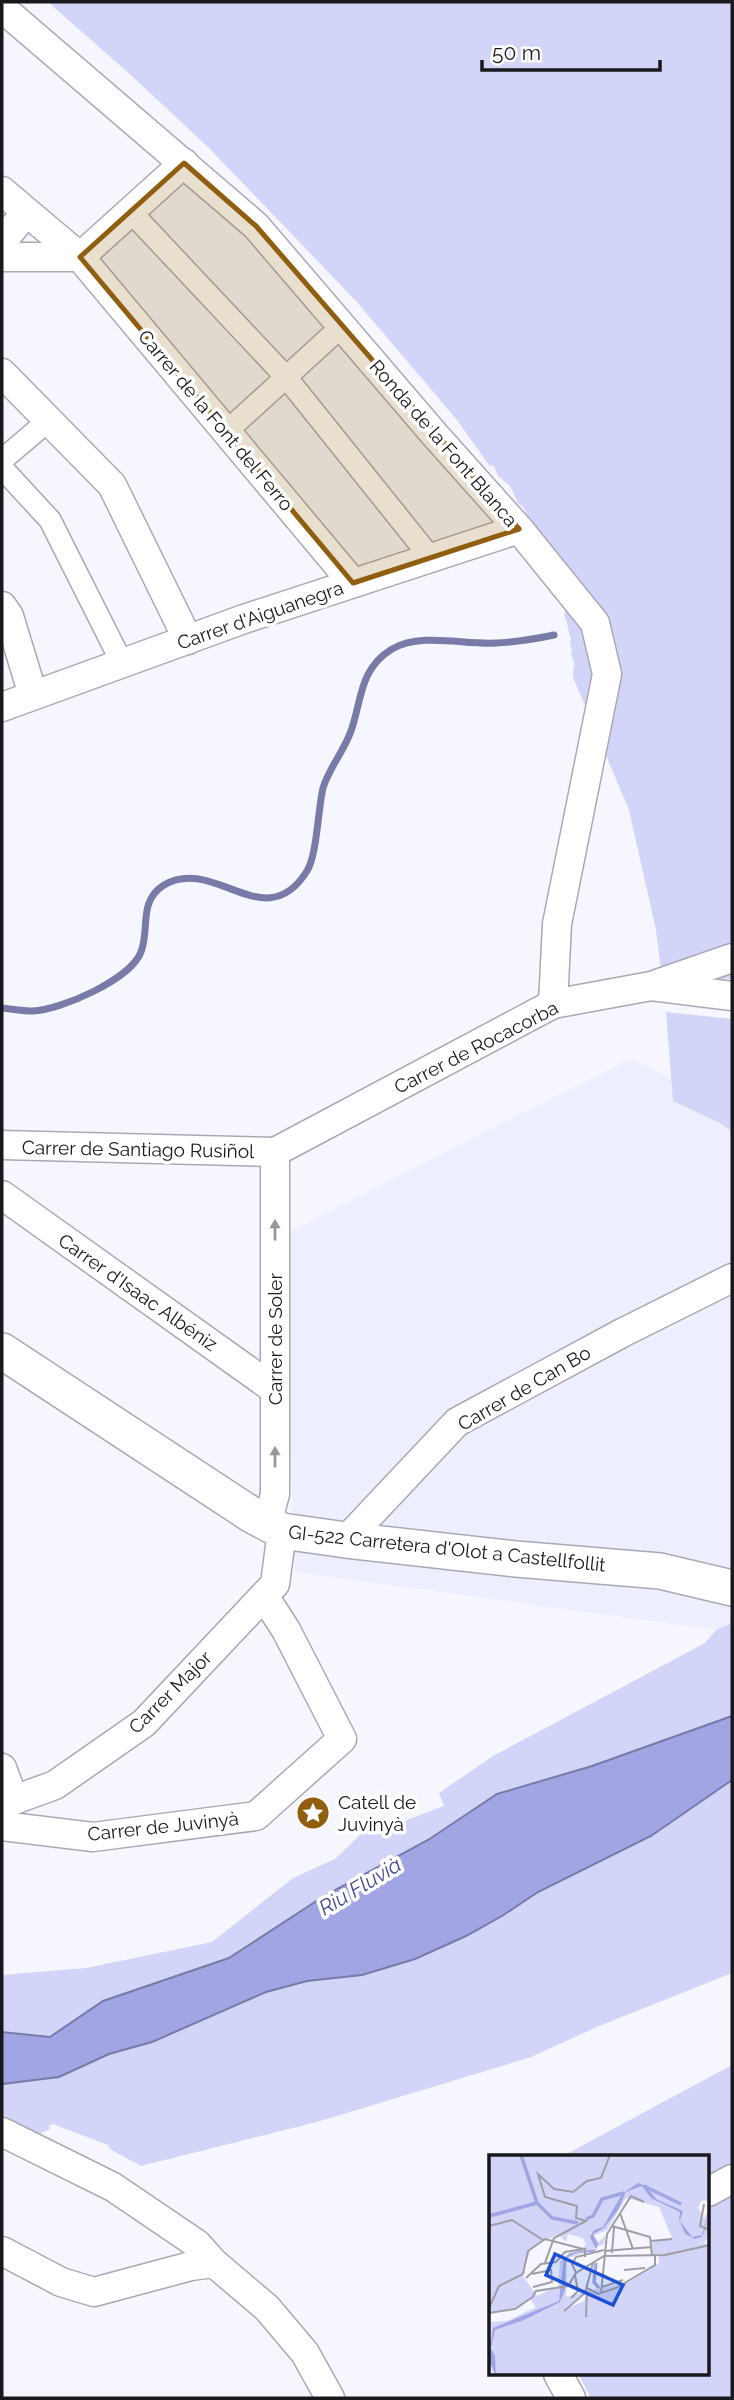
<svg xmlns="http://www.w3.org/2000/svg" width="734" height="2400" viewBox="0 0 734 2400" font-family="Raleway,sans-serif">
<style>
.built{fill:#edefff}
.green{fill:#d2d5f8}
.water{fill:#a1a5e4;stroke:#787ba8;stroke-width:2}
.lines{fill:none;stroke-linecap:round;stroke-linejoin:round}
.stream{stroke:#787ba8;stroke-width:7}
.pedestrian-casing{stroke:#a8a9b5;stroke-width:24}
.minor-casing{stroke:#a8a9b5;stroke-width:31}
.tertiary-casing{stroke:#a8a9b5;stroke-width:38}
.pedestrian{stroke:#fff;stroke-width:21}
.minor{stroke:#fff;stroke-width:28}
.tertiary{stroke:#fff;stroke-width:35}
.oneway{fill:#989899}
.marked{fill:#915e0f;fill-opacity:0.2;stroke:#915e0f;stroke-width:5;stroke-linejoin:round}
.labels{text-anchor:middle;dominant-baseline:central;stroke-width:7;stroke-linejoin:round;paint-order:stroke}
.street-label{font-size:19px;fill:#19191d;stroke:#fff}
.poi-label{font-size:19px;fill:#19191d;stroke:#fff;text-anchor:start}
.water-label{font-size:21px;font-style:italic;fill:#494893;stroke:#fff}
.inset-river{fill:none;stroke:#a1a5e4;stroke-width:3.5}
.inset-road{fill:none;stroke:#9e9ea4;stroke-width:2}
.view{fill:#1d4ed8;fill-opacity:0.15;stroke:#1d4ed8;stroke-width:3.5}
.inset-edge{fill:none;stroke:#19191d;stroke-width:3.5}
</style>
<rect width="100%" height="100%" fill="#f6f7fe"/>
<!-- built -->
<path class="built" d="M630 1059 711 1097 732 1118V1623L716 1630 295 1572 281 1236Z"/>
<!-- green -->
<g class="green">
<path d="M48 2H732V979L662 978 656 930 629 810 573 677 574 661 571 655 572 650 570 644 571 639C568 631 568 623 564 615L566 610 524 508 518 503 510 486 498 476 494 466 489 465 457 420 356 301 209 148 133 77Z"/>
<path d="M666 1012 732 1019V1131L720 1123 673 1101Z"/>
<path d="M732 1623V1973L599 2026 531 2057 317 2122 141 2166 110 2149 108 2145 53 2124 49 2126 50 2129 37 2135 35 2132 29 2135 2 2121V1975L86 1968 212 1942 293 1878 335 1859 365 1830 391 1826 444 1806 439 1793 493 1756 705 1643 716 1630Z"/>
<path d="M732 2065V2398H591L578 2374H708V2157H561Z"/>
</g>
<!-- water -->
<path class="water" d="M732 1716V1780L651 1836 538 1892 502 1916 466 1936 415 1959 362 1975 307 1981 266 1992 152 2042 109 2054 59 2077 2 2084V2032L50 2037 103 2001 229 1958 324 1896 428 1840 497 1794 592 1766Z"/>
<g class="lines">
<!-- stream -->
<path class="stream" d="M2 1008C12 1009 23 1011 33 1011 61 1010 131 979 141 952 150 929 138 901 164 885 215 855 265 938 307 871 317 855 318 809 323 788 329 768 344 751 351 731 362 700 359 669 392 649 422 632 463 645 496 643 516 642 535 639 554 635"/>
<defs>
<g id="pedestrian">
<path d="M130 211 286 377 431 558"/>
<path d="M226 432 342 326"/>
<path d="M2 460 49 420"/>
<path d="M2 468 50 520 122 663"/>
</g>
<g id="minor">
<path d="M2 8 256 226 435 435 519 529 595 623 607 674 557 924 553 1004"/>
<path d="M2 191 80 257 353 583"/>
<path d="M2 242 26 212"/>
<path d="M2 257H80L184 163"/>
<path d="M2 373 112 485 188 640"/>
<path d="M2 606 9 616 33 695"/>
<path d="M2 707 244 619 519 529"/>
<path d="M657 984 732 958"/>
<path d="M2 1145 275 1152 553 1004 651 986 732 996"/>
<path d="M2 1195 274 1389"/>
<path d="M267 1524 275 1494V1152"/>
<path d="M346 1540 457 1422 622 1333 732 1278"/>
<path d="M2 1768 14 1800"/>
<path d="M2 1798 14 1800 55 1785 144 1723 275 1584 282 1531"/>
<path d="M2 1826 93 1837 256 1816 342 1739 286 1630 264 1596"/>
<path d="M2 2132 113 2187 197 2244 214 2263 267 2308 305 2353 330 2398"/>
<path d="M708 2192 732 2179"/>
<path d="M2 2251 61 2282 94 2292 191 2266 214 2263"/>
<path d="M558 2374 571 2398"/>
</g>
<path id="tertiary" d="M2 1351 252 1515 282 1531 346 1540 516 1559 660 1571 732 1588"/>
</defs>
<!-- pedestrian casing -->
<use href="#pedestrian" class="pedestrian-casing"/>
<!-- minor casing -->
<use href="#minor" class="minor-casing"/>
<!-- tertiary casing -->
<use href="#tertiary" class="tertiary-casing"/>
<!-- pedestrian -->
<use href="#pedestrian" class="pedestrian"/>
<!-- minor -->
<use href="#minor" class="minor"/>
<!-- tertiary -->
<use href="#tertiary" class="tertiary"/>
</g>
<!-- one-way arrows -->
<defs><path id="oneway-solid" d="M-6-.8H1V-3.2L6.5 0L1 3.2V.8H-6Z" transform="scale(1.75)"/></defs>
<g class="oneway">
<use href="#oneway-solid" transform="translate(275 1230) rotate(-90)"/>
<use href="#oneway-solid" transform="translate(275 1457) rotate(-90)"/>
</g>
<!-- marked area -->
<path class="marked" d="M184 163 256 226 519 529 353 583 80 257Z"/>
<!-- icons -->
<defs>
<symbol id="sight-disc" viewBox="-11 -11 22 22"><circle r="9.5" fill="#915e0f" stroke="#fff"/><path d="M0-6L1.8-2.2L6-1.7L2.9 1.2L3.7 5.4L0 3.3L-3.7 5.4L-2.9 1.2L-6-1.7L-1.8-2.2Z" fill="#fff"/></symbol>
</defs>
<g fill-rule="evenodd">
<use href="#sight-disc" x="294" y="1794" width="38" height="38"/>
</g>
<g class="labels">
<!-- street labels -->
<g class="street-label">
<text transform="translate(216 420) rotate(50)">Carrer de la Font del Ferro</text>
<text transform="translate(444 443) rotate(49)">Ronda de la Font Blanca</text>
<text transform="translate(260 615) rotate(-19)">Carrer d'Aiguanegra</text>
<text transform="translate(476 1047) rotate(-27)">Carrer de Rocacorba</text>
<text transform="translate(138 1149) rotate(1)">Carrer de Santiago Rusiñol</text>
<text transform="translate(138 1292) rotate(35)">Carrer d'Isaac Albéniz</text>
<text transform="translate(275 1339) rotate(-90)">Carrer de Soler</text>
<text transform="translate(524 1388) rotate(-30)">Carrer de Can Bo</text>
<text transform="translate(447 1548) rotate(6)">GI-522 Carretera d'Olot a Castellfollit</text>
<text transform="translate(170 1692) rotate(-45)">Carrer Major</text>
<text transform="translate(163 1826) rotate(-6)">Carrer de Juvinyà</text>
</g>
<!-- poi labels -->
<g class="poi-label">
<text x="338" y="1802">Catell de<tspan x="338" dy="22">Juvinyà</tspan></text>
</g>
<!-- water labels -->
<g class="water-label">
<text transform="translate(360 1886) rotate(-31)">Riu Fluvià</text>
</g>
</g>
<!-- overview -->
<g transform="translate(489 2155)">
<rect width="220" height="220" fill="#f6f7fe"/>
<path d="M0 0H220V45L212 46 209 53 215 64 220 54V79L215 89 220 88V220H3L2 167 18 166 47 152 41 144 30 153 0 158ZM137 43 170 52 183 83 162 86 163 100H170V108L140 127 98 136 95 146 74 155 97 136 77 142 78 104 115 89 116 81 110 87 104 81 118 75ZM69 79 77 87 79 79 94 83 97 90 71 106 69 131 48 141 33 120 42 93Z" fill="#d2d5f8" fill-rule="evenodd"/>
<path d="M149 28 157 31 167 44 194 56 191 66 203 82 213 80 220 56 215 78 212 82 206 84 196 79 190 64 191 57 162 43 153 31 137 37 129 55 115 73 104 79 109 89 107 95 104 97 87 98 77 103 76 135 71 147 35 165 6 175 2 193 6 201 7 220 1 209V192L4 173 70 146 75 103 81 98 107 94 101 82 105 75 114 72 133 39Z" fill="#a1a5e4"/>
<path class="inset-river" d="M32 0 48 48M155 31 192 49M0 61 48 48 63 63 89 68M97 64 104 61 113 44 135 38M107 108 105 127 110 133"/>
<path class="inset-road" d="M215 49 211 71 218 74 221 69M131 58 144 94M0 71 23 65 54 85M123 71 161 82 163 101M162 86 183 84M116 96 163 92M123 98 125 72M56 108 65 83 97 66 87 63 88 51 56 42 49 19 65 34 84 37 98 26 112 23 121 0M135 115 156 113M87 118 83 109 87 102 115 95M34 119 39 96 56 84 94 94M43 119 62 115 63 127 44 132M37 123 52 109 67 107 76 97 96 94V102M113 132 134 125M98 133 109 139 127 133 166 110V101M112 138 118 79 142 41 155 47M44 141 47 136 79 131 87 118 115 101 176 100 221 90M82 143 89 136 86 120M0 153 10 131 34 119M75 156 96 138 104 108M0 158 26 154 45 141M97 162 98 136"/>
<path class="view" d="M66 99 134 130 124 150 57 120Z"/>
<rect width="220" height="220" class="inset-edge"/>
</g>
<!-- border -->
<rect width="734" height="2400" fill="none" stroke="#19191d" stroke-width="7"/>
<!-- scale -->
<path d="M482 60v10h178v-10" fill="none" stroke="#19191d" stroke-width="3.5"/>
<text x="492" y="60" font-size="21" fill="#19191d" stroke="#ffffff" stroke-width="5" paint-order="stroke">50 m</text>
</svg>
